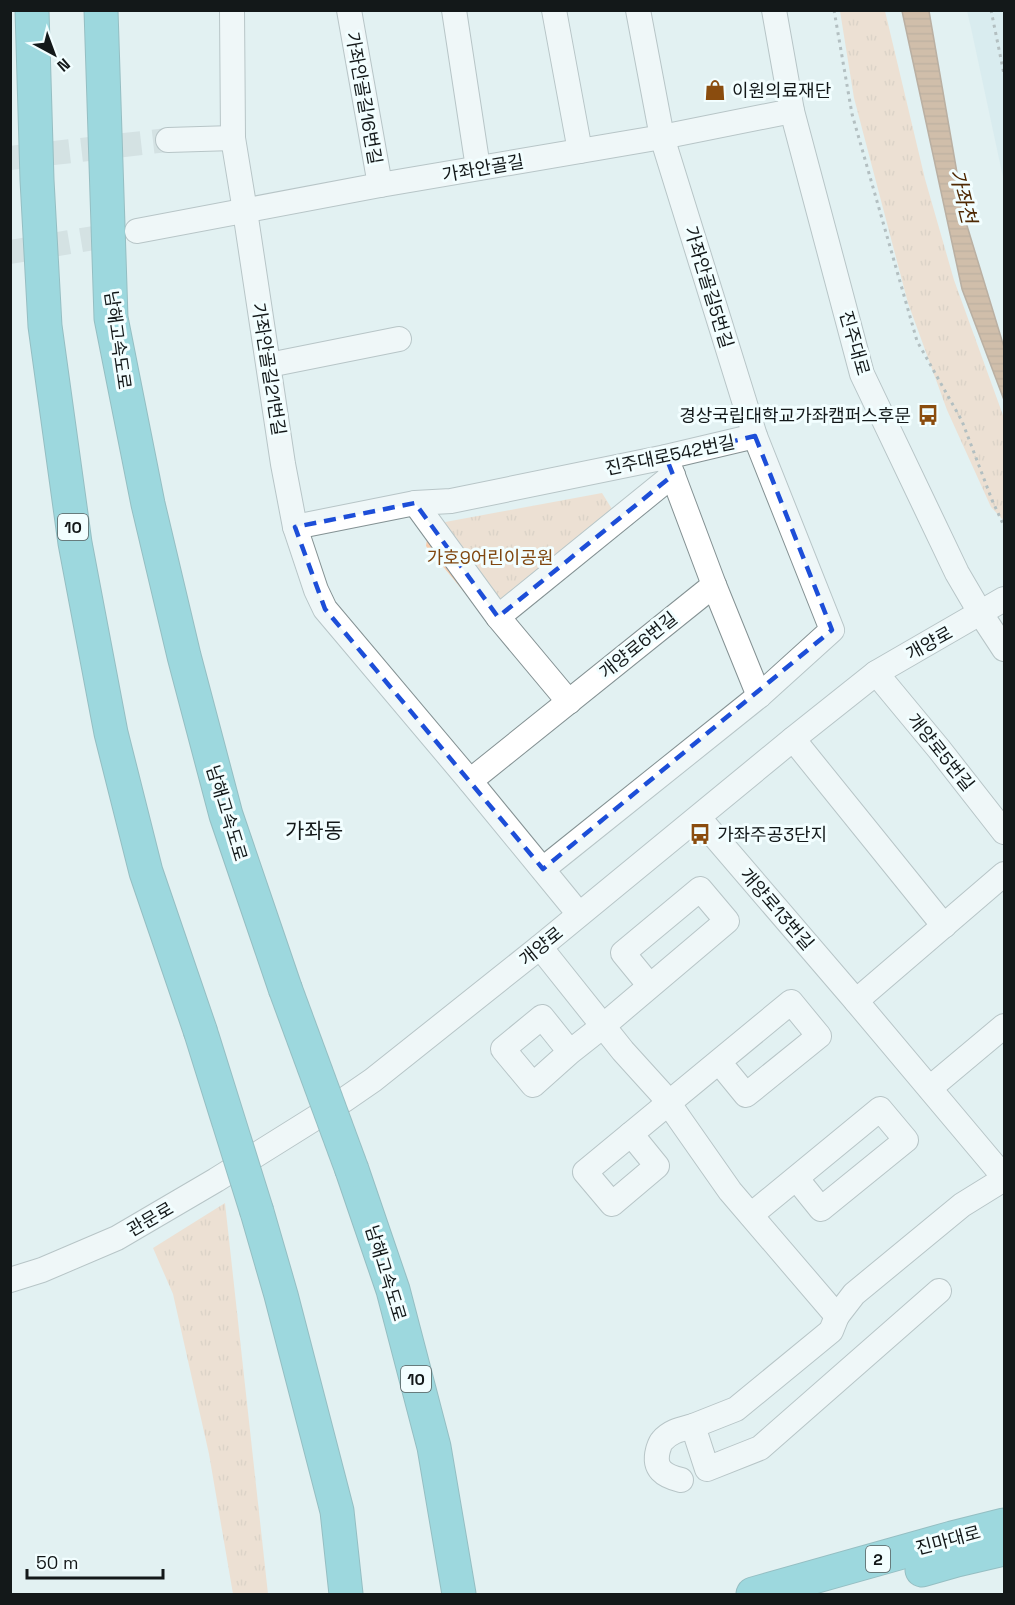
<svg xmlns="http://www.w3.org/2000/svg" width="1015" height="1605" viewBox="0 0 1015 1605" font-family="'Space Grotesk','Noto Sans KR',sans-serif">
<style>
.built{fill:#cfe7ea}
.park{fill:url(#park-tufts)}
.water{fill:url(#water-rules);stroke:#896141;stroke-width:1.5}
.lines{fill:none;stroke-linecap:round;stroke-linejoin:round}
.minor-tunnel{stroke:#c3d0d1;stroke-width:24;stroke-dasharray:24 12;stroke-linecap:butt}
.minor-casing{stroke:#849193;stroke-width:26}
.highway-casing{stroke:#378289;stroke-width:35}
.path{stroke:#7a8485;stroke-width:3;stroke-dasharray:3 4.5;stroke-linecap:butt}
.minor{stroke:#fff;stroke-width:24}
.highway{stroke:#4bbbc5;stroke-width:33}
.highway-bridge-casing{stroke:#378289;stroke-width:35;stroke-linecap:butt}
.highway-bridge{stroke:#4bbbc5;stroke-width:33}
.marked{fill:none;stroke:#1d4ed8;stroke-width:4.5;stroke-dasharray:12 8;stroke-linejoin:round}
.labels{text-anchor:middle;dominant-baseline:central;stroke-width:6;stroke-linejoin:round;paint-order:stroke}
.shield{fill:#f2feff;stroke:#565d5e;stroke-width:1.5}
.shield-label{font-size:16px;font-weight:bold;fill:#131819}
.poi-label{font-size:18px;fill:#131819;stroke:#f2feff;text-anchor:start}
.street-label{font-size:18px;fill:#131819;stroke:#f2feff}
.park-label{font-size:18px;fill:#804710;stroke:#f2feff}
.water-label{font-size:20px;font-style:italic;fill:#4f2802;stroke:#f2feff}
.quarter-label{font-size:21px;fill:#131819;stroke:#f2feff}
</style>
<defs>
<pattern id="park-tufts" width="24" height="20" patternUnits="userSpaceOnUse" patternTransform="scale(1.5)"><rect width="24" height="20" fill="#f8cdad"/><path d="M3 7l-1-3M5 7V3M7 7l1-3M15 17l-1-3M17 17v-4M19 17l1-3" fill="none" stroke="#d4af94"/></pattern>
<pattern id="water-rules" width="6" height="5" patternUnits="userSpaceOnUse" patternTransform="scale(1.5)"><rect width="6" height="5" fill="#bb8052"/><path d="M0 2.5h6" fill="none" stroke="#976843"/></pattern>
</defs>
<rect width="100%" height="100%" fill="#e2f1f2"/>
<!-- built -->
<path class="built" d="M967 11H1004V182L971 28Z"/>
<!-- park -->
<g class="park">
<path d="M840 11H885L925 179 954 280 1004 418V521L991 507 947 410 908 303 854 98Z"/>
<path d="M602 493 612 509 496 608 479 610 426 546 429 525Z"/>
<path d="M225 1203 268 1594H233L209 1454 173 1294 153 1248Z"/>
</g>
<!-- water -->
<path class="water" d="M902 11H929L965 219 1004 347V400L962 289Z"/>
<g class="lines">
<!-- minor-tunnel -->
<g class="minor-tunnel">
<path d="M10 158 168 140"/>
<path d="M10 252 124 233"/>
</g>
<defs>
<g id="minor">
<path d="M232 10 233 138 245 211 283 464 295 527 316 590 325 609 470 781 579 914"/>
<path d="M349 10 380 185"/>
<path d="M454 10 478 168"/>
<path d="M554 10 580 151"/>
<path d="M774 10 792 111 862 374 957 573 981 614 1004 649"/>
<path d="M168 140 233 138"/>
<path d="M137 231 380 185 662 137 792 111"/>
<path d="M269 365 399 339"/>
<path d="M666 457 714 585 759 696"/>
<path d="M415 503 498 617 569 702"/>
<path d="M295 527 415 503 451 501 666 457 755 436"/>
<path d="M498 617 673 475"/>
<path d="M876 673 939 749 1004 832"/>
<path d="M793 739 944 926"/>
<path d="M470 781 714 585"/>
<path d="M699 818 856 1001 1004 1177"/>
<path d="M543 869 759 696 832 630 755 436 662 137 638 10"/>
<path d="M540 947 623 1051 662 1094 730 1191 837 1316 831 1331 736 1409 693 1426 707 1469 760 1448 939 1291"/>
<path d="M856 1001 1004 874"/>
<path d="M570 1052 542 1017 503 1049 533 1085 570 1052 603 1026 727 921 700 889 623 953 650 986"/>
<path d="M930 1088 1004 1026"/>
<path d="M631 1134C684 1090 737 1046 791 1002L819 1036 746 1095 719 1062"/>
<path d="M631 1134 657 1166 612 1204 585 1172Z"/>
<path d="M751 1215 880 1109 906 1140 821 1209 796 1178"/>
<path d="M10 1280 42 1270 117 1238 216 1180 344 1100 373 1080 540 947 793 739 876 673 1004 599"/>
<path d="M837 1316 854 1294 962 1205 1004 1179"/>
<path d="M681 1480C664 1476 653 1469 658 1450 659 1447 660 1443 662 1441 670 1431 682 1429 693 1426"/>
</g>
<g id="highway">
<path d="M32 10 37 180 45 326 75 543 111 733 146 872 200 1030"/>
<path d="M101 10 111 318 148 504 184 656 226 815 285 988"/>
<path d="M352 1170 393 1290 434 1447 459 1594"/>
<path d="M257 1212 281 1295 337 1511 346 1594"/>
<path d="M922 1570 957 1560 1004 1549"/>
<path d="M753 1594 952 1538 1004 1525"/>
</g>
</defs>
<!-- minor casing -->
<use href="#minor" class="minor-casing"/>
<!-- highway casing -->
<use href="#highway" class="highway-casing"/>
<!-- path -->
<g class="path">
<path d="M834 10 852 114 917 341 962 421 992 500 1004 526"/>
<path d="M991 10 1004 74"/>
</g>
<!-- minor -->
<use href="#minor" class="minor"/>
<!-- highway -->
<use href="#highway" class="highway"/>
<defs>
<g id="highway-bridge">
<path d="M285 988 352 1170"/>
<path d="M200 1030 257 1212"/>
</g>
</defs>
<!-- highway-bridge casing -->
<use href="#highway-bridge" class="highway-bridge-casing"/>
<!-- highway-bridge -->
<use href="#highway-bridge" class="highway-bridge"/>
</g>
<!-- marked area -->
<path d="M0 0H1015V1605H0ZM755 436 832 630 543 869 325 609 295 527 415 503 498 617 673 475 666 457Z" fill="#e2f1f2" fill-opacity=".55" fill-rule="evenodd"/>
<path class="marked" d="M755 436 832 630 543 869 325 609 295 527 415 503 498 617 673 475 666 457Z"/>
<!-- icons -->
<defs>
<symbol id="shop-bare" viewBox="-9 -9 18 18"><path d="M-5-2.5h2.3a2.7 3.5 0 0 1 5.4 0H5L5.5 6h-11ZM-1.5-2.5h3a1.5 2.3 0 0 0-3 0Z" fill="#8a4c0e" stroke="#f2feff" stroke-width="2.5" paint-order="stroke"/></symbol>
<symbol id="bus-bare" viewBox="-9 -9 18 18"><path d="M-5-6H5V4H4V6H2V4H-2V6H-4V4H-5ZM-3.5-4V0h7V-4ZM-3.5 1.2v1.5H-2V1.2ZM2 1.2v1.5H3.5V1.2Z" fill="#8a4c0e" stroke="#f2feff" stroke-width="2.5" paint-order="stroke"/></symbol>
</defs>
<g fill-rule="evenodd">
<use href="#shop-bare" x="700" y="75" width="30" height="30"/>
<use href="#bus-bare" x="913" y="400" width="30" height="30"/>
<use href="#bus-bare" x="685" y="819" width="30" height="30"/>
</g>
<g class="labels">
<!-- shield labels -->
<g class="shield">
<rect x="58" y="514" width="30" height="26" rx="4.5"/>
<rect x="401" y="1366" width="30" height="26" rx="4.5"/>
<rect x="866" y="1546" width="24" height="26" rx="4.5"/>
</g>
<g class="shield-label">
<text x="73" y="527">10</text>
<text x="416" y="1379">10</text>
<text x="878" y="1559">2</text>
</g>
<!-- poi labels -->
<g class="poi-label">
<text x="732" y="90">이원의료재단</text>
<text x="911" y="415" text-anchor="end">경상국립대학교가좌캠퍼스후문</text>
<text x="717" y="834">가좌주공3단지</text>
</g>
<!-- street labels -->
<g class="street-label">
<text transform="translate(364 98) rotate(80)">가좌안골길16번길</text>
<text transform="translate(483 168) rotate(-10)">가좌안골길</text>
<text transform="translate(709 287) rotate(73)">가좌안골길5번길</text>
<text transform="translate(118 340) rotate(82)">남해고속도로</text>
<text transform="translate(855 343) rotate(74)">진주대로</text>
<text transform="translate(269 369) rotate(81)">가좌안골길21번길</text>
<text transform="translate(670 455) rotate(-12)">진주대로542번길</text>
<text transform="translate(929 643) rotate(-29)">개양로</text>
<text transform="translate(638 645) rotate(-39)">개양로6번길</text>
<text transform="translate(941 752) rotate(51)">개양로5번길</text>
<text transform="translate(227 813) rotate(73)">남해고속도로</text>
<text transform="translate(777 909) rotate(49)">개양로13번길</text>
<text transform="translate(541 946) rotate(-39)">개양로</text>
<text transform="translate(150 1219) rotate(-30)">관문로</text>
<text transform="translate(386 1273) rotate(73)">남해고속도로</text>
<text transform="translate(948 1540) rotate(-15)">진마대로</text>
</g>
<!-- park labels -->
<g class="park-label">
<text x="490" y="557">가호9어린이공원</text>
</g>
<!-- water labels -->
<g class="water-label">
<text transform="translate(963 196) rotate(76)">가좌천</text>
</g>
<!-- quarter labels -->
<g class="quarter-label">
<text x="314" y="830">가좌동</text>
</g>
</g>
<!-- border -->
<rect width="1015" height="1605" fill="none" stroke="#131819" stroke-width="24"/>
<!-- north arrow -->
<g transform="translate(54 54) rotate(139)" stroke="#f2feff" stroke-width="4.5" paint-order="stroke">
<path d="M0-4.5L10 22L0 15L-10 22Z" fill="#131819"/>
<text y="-9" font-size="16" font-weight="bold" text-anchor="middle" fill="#131819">N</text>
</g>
<!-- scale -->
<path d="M27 1569v9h136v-9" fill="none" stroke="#131819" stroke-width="3"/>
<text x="36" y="1569" font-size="18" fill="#131819" stroke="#f2feff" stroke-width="4.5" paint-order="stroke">50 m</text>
</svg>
